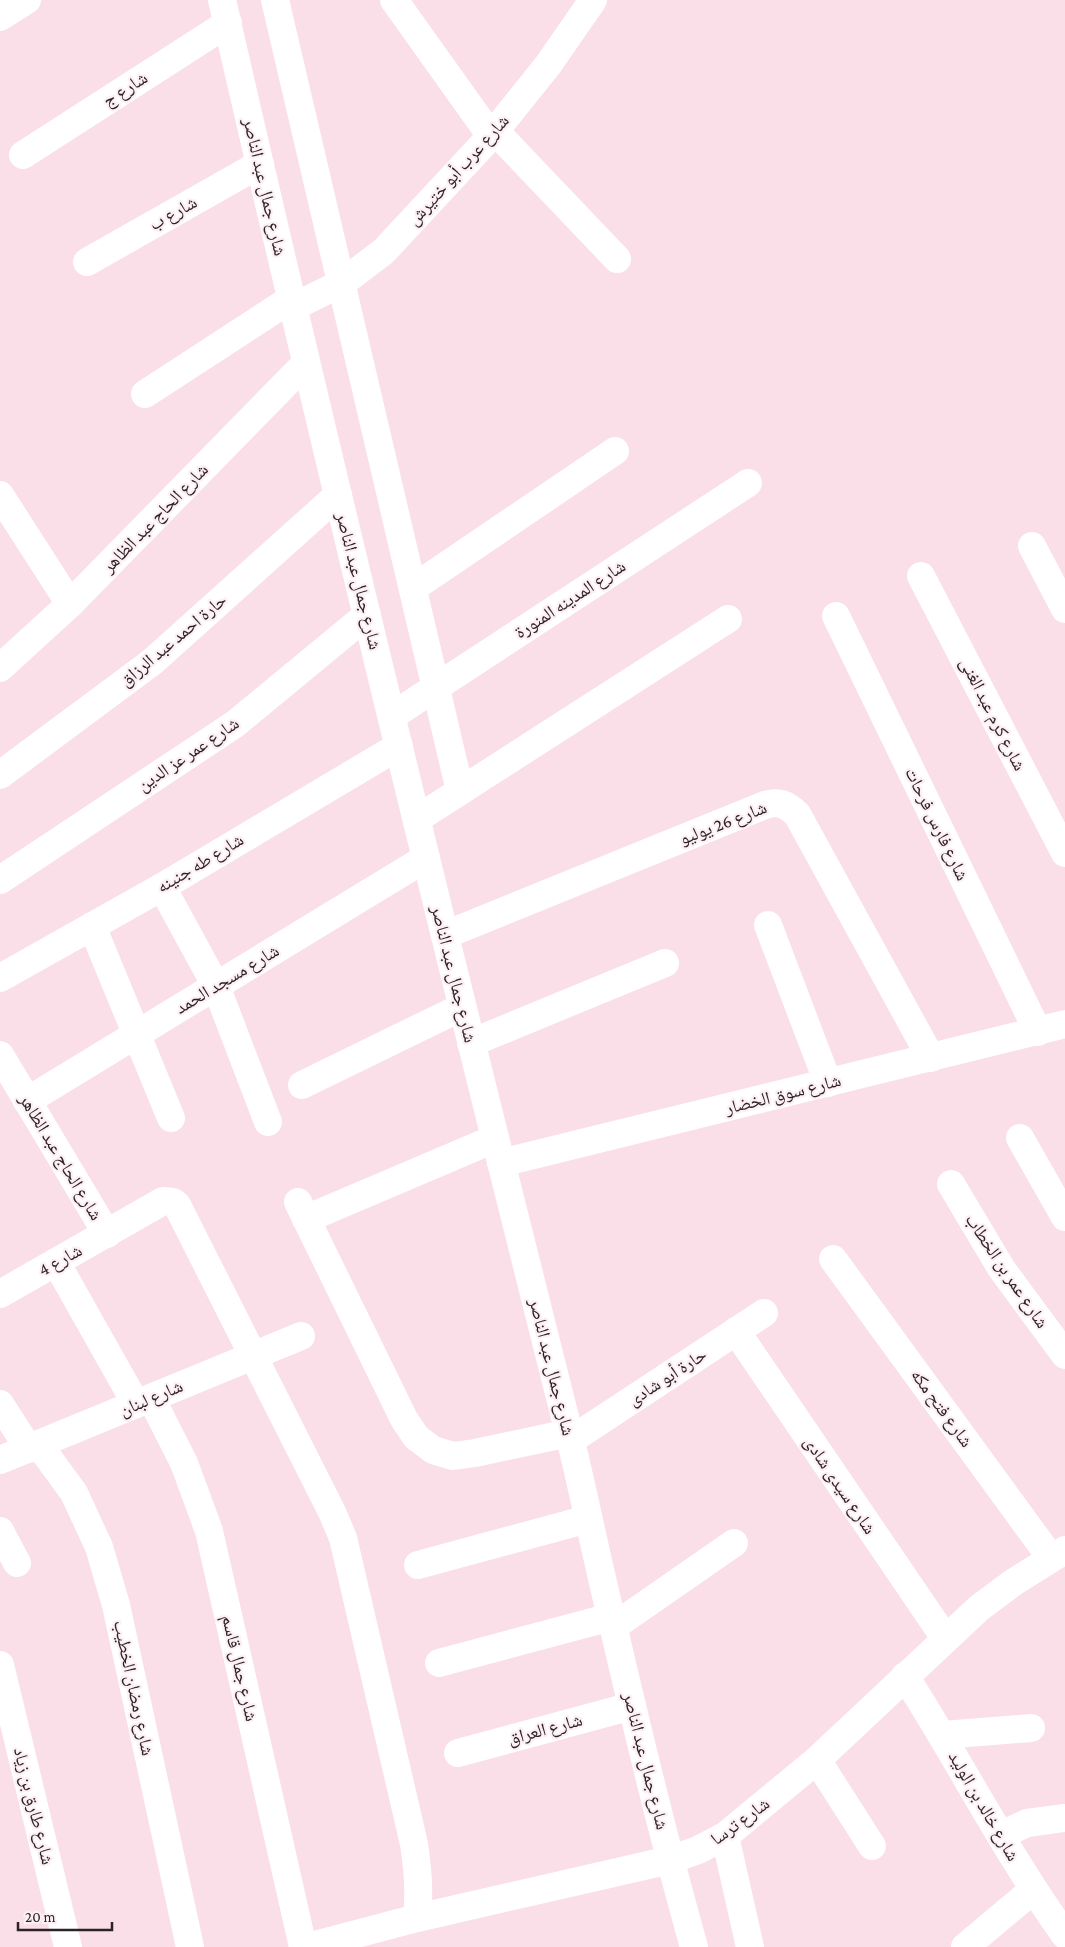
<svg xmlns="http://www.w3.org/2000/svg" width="1065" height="1947" viewBox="0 0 1065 1947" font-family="'Crimson Pro','Noto Naskh Arabic',serif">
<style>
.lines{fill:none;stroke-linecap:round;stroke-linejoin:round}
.minor{stroke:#fff;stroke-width:28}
.major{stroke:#fff;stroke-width:28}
.labels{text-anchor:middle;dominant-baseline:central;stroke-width:4.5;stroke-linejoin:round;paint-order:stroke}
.street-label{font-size:18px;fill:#2d2327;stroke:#fcf0f4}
</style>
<rect width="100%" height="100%" fill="#fadee8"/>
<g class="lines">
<!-- minor -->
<g class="minor">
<path d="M222 0C331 478 448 953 568 1429 584 1494 597 1560 613 1625 638 1733 664 1840 694 1947"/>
<path d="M275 0 460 791"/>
<path d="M394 0 491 136"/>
<path d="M0 17 27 0"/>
<path d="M495 131 617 259"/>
<path d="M23 155 228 23"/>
<path d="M87 262 260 164"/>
<path d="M293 307 342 283 384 251 491 136 548 65 593 0"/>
<path d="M145 394 291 299"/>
<path d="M0 495 70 604"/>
<path d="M1032 546 1065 609"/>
<path d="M921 576 1065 853"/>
<path d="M413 588 615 451"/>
<path d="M836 616 1038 1032"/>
<path d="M0 668 70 604 306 363"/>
<path d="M392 716 748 483"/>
<path d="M0 775 152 662 338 495"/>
<path d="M417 819 728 619"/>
<path d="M0 880 235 724 367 615"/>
<path d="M162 887 216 986 268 1122"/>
<path d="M768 925 828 1083"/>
<path d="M92 926 171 1118"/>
<path d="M445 935 765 805C779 801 786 804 797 814L931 1058"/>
<path d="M0 978 162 887 399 746"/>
<path d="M471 1043 665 963"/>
<path d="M0 1055 107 1234"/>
<path d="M302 1085 462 1007"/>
<path d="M27 1101 426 858"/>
<path d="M1020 1138 1065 1217"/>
<path d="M501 1163 1065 1024"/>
<path d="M951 1184 1001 1268 1065 1355"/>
<path d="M298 1202 404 1419 416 1437 433 1450 453 1456 475 1453 569 1433"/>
<path d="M306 1219 494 1139"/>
<path d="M833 1259 1051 1558"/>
<path d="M56 1262 136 1404"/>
<path d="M0 1294 163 1201 173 1202 177 1205 332 1512 343 1538 414 1844C418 1870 420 1892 417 1918"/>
<path d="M736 1331 945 1638"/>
<path d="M151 1398 184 1463 209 1531 303 1947"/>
<path d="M0 1404 29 1449"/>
<path d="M571 1440 764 1313"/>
<path d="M39 1445 74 1493 99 1547 116 1605 190 1947"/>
<path d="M0 1460 301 1336"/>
<path d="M0 1531 17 1563"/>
<path d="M418 1565 588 1519"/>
<path d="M613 1627 734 1543"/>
<path d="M439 1663 611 1617"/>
<path d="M0 1665 68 1947"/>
<path d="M905 1676C960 1762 1006 1853 1065 1935"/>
<path d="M943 1735 1031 1728"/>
<path d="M458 1753 632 1706"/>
<path d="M817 1760 872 1846"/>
<path d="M1001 1835 1027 1823 1065 1818"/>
<path d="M725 1836 750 1947"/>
<path d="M965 1947 1033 1890"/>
</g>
<!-- major -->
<path class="major" d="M307 1947 417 1918 670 1860 698 1850 725 1836 817 1760 979 1608 1014 1582 1065 1550"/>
</g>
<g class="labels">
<!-- street labels -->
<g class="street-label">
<text transform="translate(125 89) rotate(-33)">شارع ج</text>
<text transform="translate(458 170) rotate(-48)">شارع عرب أبو ختيرش</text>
<text transform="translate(265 187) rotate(77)">شارع جمال عبد الناصر</text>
<text transform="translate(173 213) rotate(-29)">شارع ب</text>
<text transform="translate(155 518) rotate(-46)">شارع الحاج عبد الظاهر</text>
<text transform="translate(359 581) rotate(76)">شارع جمال عبد الناصر</text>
<text transform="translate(570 599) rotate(-33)">شارع المدينه المنورة</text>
<text transform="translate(173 640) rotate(-40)">حارة احمد عبد الرزاق</text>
<text transform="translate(993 714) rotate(63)">شارع كرم عبد الغنى</text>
<text transform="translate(188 754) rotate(-34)">شارع عمر عز الدين</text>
<text transform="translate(723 823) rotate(-21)">شارع 26 يوليو</text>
<text transform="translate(937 824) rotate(64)">شارع فارس فرحات</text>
<text transform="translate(200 863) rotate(-31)">شارع طه جنينه</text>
<text transform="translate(454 974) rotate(76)">شارع جمال عبد الناصر</text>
<text transform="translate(227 979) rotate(-31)">شارع مسجد الحمد</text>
<text transform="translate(783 1094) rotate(-14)">شارع سوق الخضار</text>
<text transform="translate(61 1157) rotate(59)">شارع الحاج عبد الظاهر</text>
<text transform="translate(60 1260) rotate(-29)">شارع 4</text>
<text transform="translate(1007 1271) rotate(56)">شارع عمر بن الخطاب</text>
<text transform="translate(552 1367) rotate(76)">شارع جمال عبد الناصر</text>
<text transform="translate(667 1377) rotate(-33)">حارة أبو شادى</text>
<text transform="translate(151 1398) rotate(-23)">شارع لبنان</text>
<text transform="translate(942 1408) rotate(54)">شارع فتح مكه</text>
<text transform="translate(840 1485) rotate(56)">شارع سيدى شادى</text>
<text transform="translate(240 1668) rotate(77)">شارع جمال قاسم</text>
<text transform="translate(134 1688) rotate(78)">شارع رمضان الخطيب</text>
<text transform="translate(545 1729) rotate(-15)">شارع العراق</text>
<text transform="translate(646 1761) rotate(76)">شارع جمال عبد الناصر</text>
<text transform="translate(34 1806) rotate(76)">شارع طارق بن زياد</text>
<text transform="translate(984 1806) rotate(60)">شارع خالد بن الوليد</text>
<text transform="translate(740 1821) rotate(-36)">شارع ترسا</text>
</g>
</g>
<!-- scale -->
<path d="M18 1922v8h94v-8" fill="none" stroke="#2d2327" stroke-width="2.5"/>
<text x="25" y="1922" font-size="15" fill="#2d2327" stroke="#fcf0f4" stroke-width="4" paint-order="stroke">20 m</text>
</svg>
